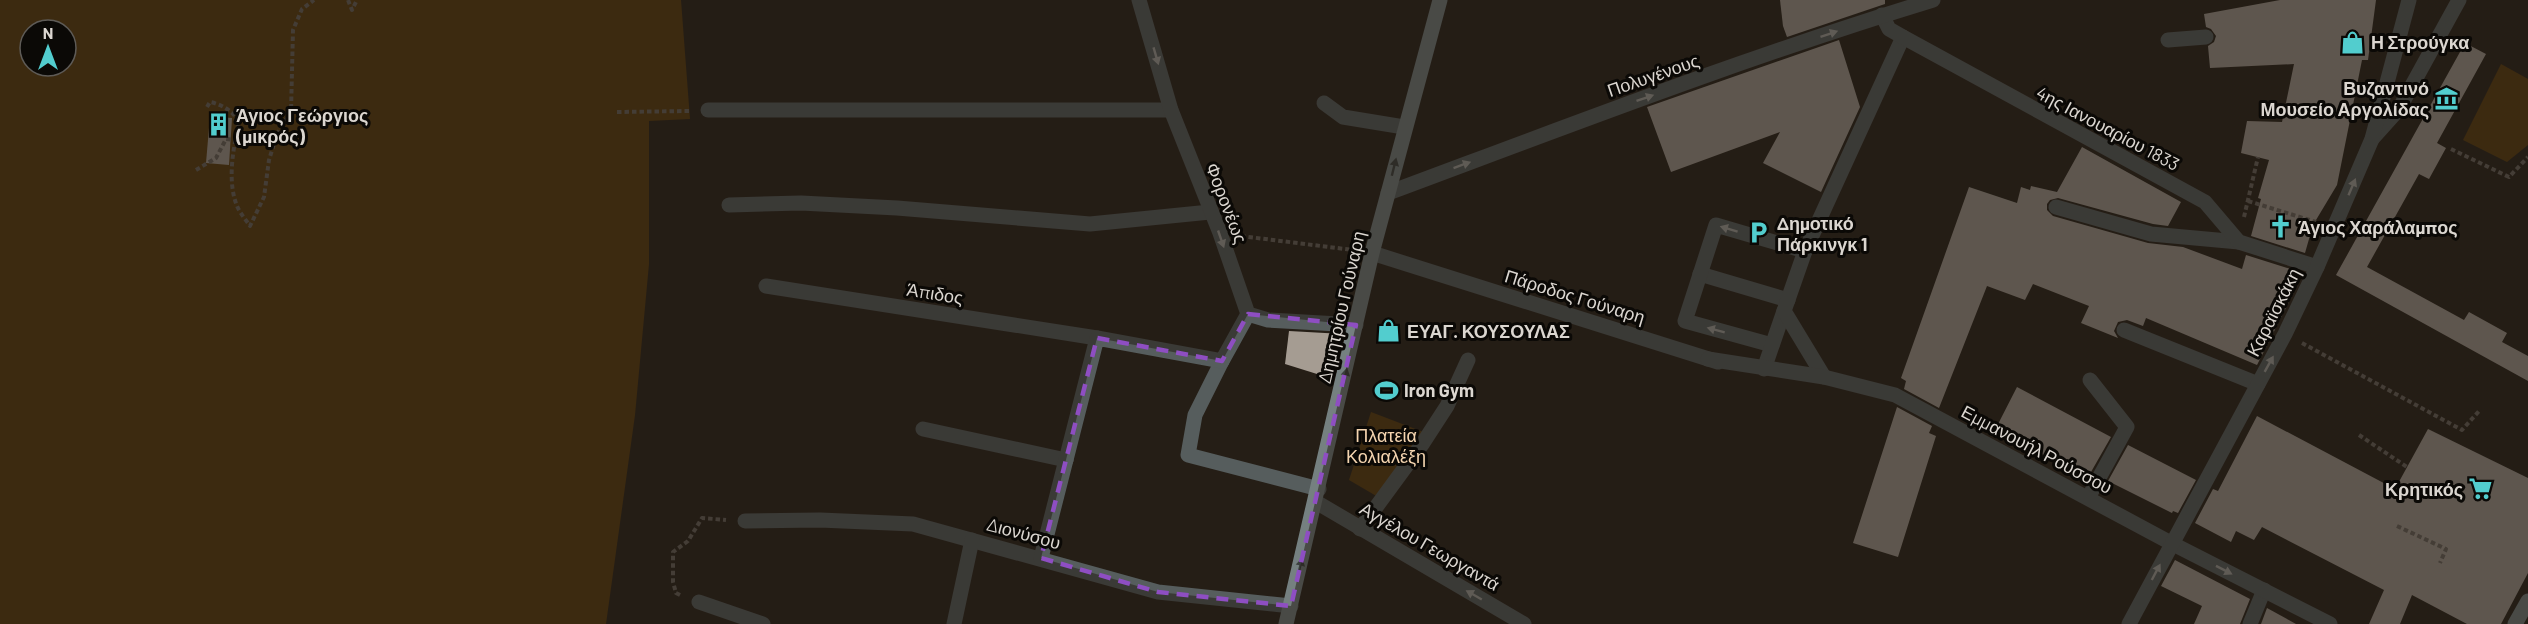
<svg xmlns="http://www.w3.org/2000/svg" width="2528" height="624" viewBox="0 0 2528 624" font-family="Barlow,sans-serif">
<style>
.green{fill:#5a3a09;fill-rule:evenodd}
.building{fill:#a59c92}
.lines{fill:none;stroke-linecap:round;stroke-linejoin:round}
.path{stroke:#6a645d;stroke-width:4;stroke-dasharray:4.5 3;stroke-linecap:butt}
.service{stroke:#565d5d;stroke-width:15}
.pedestrian{stroke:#565d5d;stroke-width:15}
.minor{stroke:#565d5d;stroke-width:15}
.tertiary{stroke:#565d5d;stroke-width:15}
.secondary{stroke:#758080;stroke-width:15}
.oneway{fill:#a6a6a2}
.oneway2{fill:#3b3f3d}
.marked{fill:none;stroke:#8e4ec2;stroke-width:4.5;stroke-dasharray:12 8;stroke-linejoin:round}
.labels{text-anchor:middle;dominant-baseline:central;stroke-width:6;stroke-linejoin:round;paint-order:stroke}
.poi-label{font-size:18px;font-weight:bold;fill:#dbd6d0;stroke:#0b0906;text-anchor:start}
.street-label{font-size:18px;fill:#dbd6d0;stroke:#0b0906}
.park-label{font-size:18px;fill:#f5d5b0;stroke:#0b0906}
</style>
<rect width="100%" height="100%" fill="#251e16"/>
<!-- green -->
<g class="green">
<path d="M0 0H681L690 119 649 121V264L635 415 606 624H0ZM30 30H66V66H30Z"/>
<path d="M2501 64 2528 79V145L2507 162 2463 140Z"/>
<path d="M1371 412 1426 433 1378 497 1349 480Z"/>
</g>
<!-- building -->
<g class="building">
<path d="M1780 0H1885V4L1787 37 1783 26Z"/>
<path d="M2280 0H2376L2368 60H2362L2337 185 2313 225 2305 253 2251 236 2261 199 2258 198 2269 160 2241 153 2247 121 2282 122 2294 64 2210 68 2208 46 2214 42 2216 36 2211 29 2206 27 2204 14Z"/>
<path d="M1839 40 1860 107 1821 192 1763 163 1780 132 1671 172 1647 107Z"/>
<path d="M2465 43 2486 54 2437 143 2446 148 2429 179 2419 174 2367 267 2464 320 2469 312 2507 333 2502 342 2528 356V381L2336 275Z"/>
<path d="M210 116 232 118 229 165 206 163Z"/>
<path d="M2082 147 2181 202 2168 226 2153 224 2058 198 2050 200 2047 204V210L2053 216 2148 243 2183 247 2242 269 2246 255 2300 272 2293 294 2257 365 2146 318 2143 326 2127 320 2118 322 2114 331 2118 338 2081 323 2089 306 2033 284 2025 300 1987 286 1939 408 1904 389 1906 381 1901 378 1969 187 2017 203 2021 187 2030 190 2031 186 2057 192Z"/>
<path d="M1289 331 1343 334 1333 379 1285 364Z"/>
<path d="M2017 387 2111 437 2091 472 2087 470 2084 476 1995 430Z"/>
<path d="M1897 407 1932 426 1929 433 1936 436 1898 557 1853 543Z"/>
<path d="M2257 416 2395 489 2428 429 2528 478V573L2501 624H2467L2412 595 2400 624H2369L2384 590 2262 527 2254 540 2236 531 2231 542 2195 523 2213 489 2218 491Z"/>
<path d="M2128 445 2196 480 2178 513 2173 511 2172 513 2108 481Z"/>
<path d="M2175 560 2250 599 2240 624H2194L2202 606 2161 586Z"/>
<path d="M2267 608 2296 624H2261Z"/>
</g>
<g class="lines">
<!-- path -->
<g class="path">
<path d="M348 0 352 10 357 0"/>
<path d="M207 107 210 102C221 104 235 112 239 123 233 149 227 181 237 206 240 213 246 220 250 226L264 197 269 160 277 134 291 112 293 30 302 9 314 0"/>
<path d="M617 112 689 111"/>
<path d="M2451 149 2509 177 2528 157"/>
<path d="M196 170 216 158 226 139 234 140"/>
<path d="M2248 201 2316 222"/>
<path d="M2244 217 2258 157"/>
<path d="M1241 236 1353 250"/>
<path d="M2302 343 2462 430 2480 410"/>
<path d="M2359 435 2407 467"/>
<path d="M2397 526 2446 549 2440 563"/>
<path d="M680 595 676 593 673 582V552L688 541 702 518 726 520"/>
</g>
<!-- service -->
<g class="service">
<path d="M2168 40 2206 37"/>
<path d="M2372 139 2399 109 2459 0"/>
<path d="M1700 274 1788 300"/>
<path d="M2124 330 2258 384"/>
<path d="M1772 345 1685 321 1716 225 1805 251"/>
<path d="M1222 361 1195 415 1188 455 1319 489"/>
<path d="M1764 369 1784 311"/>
<path d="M1824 377 1784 311 1805 251 1903 37"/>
<path d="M2088 498 2127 427 2090 380"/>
<path d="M1360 529 1423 443 1447 406 1468 360"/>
<path d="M2250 624 2264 590"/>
</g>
<!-- pedestrian -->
<path class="pedestrian" d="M2056 207 2151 234 2239 242"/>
<!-- minor -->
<g class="minor">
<path d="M1882 15 1889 29 1903 37 2205 202 2239 242 2317 267"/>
<path d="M1324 103 1343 117 1404 127"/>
<path d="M708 110H1171"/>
<path d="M729 205 801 203 897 208 1090 224 1210 212"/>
<path d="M1372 253 1718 362"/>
<path d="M766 286 1097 338"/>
<path d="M1708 359 1824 377 1895 395 2171 543 2330 624"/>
<path d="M923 429 1066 460"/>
<path d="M1316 502 1524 624"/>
<path d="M745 521 820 520 913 524 1158 592 1291 606"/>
<path d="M1041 558 1097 338 1222 361 1248 314"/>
<path d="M699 602 763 624"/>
<path d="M954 624 972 540"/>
<path d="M2129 624 2285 334 2317 267 2372 139 2409 0"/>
</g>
<!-- tertiary -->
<g class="tertiary">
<path d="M1139 0 1171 110 1220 233 1248 314 1268 320 1356 325"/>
<path d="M1388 193C1568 126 1749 56 1933 0"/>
</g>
<!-- secondary -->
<g class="secondary">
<path d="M1286 624 1372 253 1440 0"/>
<path d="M2515 624 2528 601"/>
</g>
</g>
<!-- one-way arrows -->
<defs><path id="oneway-solid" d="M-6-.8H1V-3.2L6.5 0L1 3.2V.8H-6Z" transform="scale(1.5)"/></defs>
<g class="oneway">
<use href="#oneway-solid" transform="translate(1829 34) rotate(-19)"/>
<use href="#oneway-solid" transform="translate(1156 56) rotate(74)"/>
<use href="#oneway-solid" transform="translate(1645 98) rotate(-19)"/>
<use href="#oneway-solid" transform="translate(1462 165) rotate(-20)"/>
<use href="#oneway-solid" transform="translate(2352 187) rotate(-67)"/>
<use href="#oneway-solid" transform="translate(1729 229) rotate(-163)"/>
<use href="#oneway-solid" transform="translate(1221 239) rotate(71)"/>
<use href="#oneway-solid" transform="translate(1716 330) rotate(-165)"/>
<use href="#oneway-solid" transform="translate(2269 364) rotate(-61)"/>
<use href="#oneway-solid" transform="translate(2224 570) rotate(27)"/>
<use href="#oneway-solid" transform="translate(2156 572) rotate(-62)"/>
<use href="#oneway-solid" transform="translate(1474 595) rotate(-150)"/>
</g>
<g class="oneway2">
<use href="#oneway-solid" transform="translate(1394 167) rotate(-76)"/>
<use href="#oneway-solid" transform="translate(1345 377) rotate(-77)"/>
<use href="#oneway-solid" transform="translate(1300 567) rotate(-76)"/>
</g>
<!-- marked area -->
<path d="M0 0H2528V624H0ZM1248 314 1356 325 1291 606 1158 592 1041 558 1097 338 1222 361Z" fill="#251e16" fill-opacity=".55" fill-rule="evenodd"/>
<path class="marked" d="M1248 314 1356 325 1291 606 1158 592 1041 558 1097 338 1222 361Z"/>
<!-- icons -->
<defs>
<symbol id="shop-bare" viewBox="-9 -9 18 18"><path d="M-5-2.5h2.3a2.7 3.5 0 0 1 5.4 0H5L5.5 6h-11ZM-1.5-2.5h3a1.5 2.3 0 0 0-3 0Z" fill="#52cdce" stroke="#0b0906" stroke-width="2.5" paint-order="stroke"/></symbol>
<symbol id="museum-bare" viewBox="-9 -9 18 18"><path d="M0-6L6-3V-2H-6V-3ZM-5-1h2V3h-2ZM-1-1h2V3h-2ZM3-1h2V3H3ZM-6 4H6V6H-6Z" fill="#52cdce" stroke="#0b0906" stroke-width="2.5" paint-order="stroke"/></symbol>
<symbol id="building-bare" viewBox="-9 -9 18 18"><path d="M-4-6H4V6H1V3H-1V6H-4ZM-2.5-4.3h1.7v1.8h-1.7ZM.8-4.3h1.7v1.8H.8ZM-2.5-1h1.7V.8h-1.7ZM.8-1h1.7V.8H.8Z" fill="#52cdce" stroke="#0b0906" stroke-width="2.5" paint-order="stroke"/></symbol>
<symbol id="church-bare" viewBox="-9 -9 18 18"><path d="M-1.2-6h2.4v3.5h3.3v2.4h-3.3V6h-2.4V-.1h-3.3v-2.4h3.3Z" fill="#52cdce" stroke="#0b0906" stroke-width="2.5" paint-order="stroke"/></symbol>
<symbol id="parking-bare" viewBox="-9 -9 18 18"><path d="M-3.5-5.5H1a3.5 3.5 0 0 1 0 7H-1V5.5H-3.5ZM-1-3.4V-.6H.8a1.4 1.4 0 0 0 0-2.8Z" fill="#52cdce" stroke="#0b0906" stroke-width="2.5" paint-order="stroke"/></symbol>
<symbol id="stadium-bare" viewBox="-9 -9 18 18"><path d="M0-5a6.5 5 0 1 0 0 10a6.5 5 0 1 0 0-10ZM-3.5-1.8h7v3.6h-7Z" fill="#52cdce" stroke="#0b0906" stroke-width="2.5" paint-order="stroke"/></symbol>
<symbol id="supermarket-bare" viewBox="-9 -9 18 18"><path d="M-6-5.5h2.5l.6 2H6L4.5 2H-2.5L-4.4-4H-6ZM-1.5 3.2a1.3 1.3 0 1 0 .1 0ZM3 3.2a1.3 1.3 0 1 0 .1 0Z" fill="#52cdce" stroke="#0b0906" stroke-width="2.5" paint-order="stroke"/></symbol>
</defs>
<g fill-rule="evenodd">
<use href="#shop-bare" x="2336" y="26" width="33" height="33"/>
<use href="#museum-bare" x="2430" y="82" width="33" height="33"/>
<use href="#building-bare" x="202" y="108" width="33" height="33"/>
<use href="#church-bare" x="2264" y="210" width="33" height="33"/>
<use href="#parking-bare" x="1742" y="216" width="33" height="33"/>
<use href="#shop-bare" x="1372" y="314" width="33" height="33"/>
<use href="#stadium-bare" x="1370" y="374" width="33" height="33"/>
<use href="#supermarket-bare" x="2464" y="472" width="33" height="33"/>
</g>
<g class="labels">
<!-- poi labels -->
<g class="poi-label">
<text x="2371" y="42">Η Στρούγκα</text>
<text x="2429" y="88" text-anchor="end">Βυζαντινό<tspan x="2429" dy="21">Μουσείο Αργολίδας</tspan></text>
<text x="236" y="115">Άγιος Γεώργιος<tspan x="236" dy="21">(μικρός)</tspan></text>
<text x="1777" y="223">Δημοτικό<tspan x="1777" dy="21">Πάρκινγκ 1</tspan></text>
<text x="2298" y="227">Άγιος Χαράλαμπος</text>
<text x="1407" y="331">ΕΥΑΓ. ΚΟΥΣΟΥΛΑΣ</text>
<text x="1404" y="390">Iron Gym</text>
<text x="2463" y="489" text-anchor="end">Κρητικός</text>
</g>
<!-- street labels -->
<g class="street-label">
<text transform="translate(1653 75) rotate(-19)">Πολυγένους</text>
<text transform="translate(2108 128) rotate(28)">4ης Ιανουαρίου 1833</text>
<text transform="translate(1227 203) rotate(69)">Φορονέως</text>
<text transform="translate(935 293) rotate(9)">Άπιδος</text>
<text transform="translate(1575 296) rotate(17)">Πάροδος Γούναρη</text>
<text transform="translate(1341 307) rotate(-77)">Δημητρίου Γούναρη</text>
<text transform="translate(2273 312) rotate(-63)">Καραϊσκάκη</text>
<text transform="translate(2037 449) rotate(28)">Εμμανουήλ Ρούσσου</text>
<text transform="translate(1024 533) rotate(15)">Διονύσου</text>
<text transform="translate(1430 546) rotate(30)">Αγγέλου Γεωργαντά</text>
</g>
<!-- park labels -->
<g class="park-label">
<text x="1386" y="435">Πλατεία<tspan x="1386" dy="21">Κολιαλέξη</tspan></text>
</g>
</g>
<!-- north arrow -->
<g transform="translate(48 48)"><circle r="28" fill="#0b0906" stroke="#5e5b57" stroke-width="1.5"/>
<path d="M0-4.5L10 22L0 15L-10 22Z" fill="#52cdce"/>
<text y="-9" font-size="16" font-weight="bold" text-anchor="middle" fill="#dbd6d0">N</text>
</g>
</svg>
